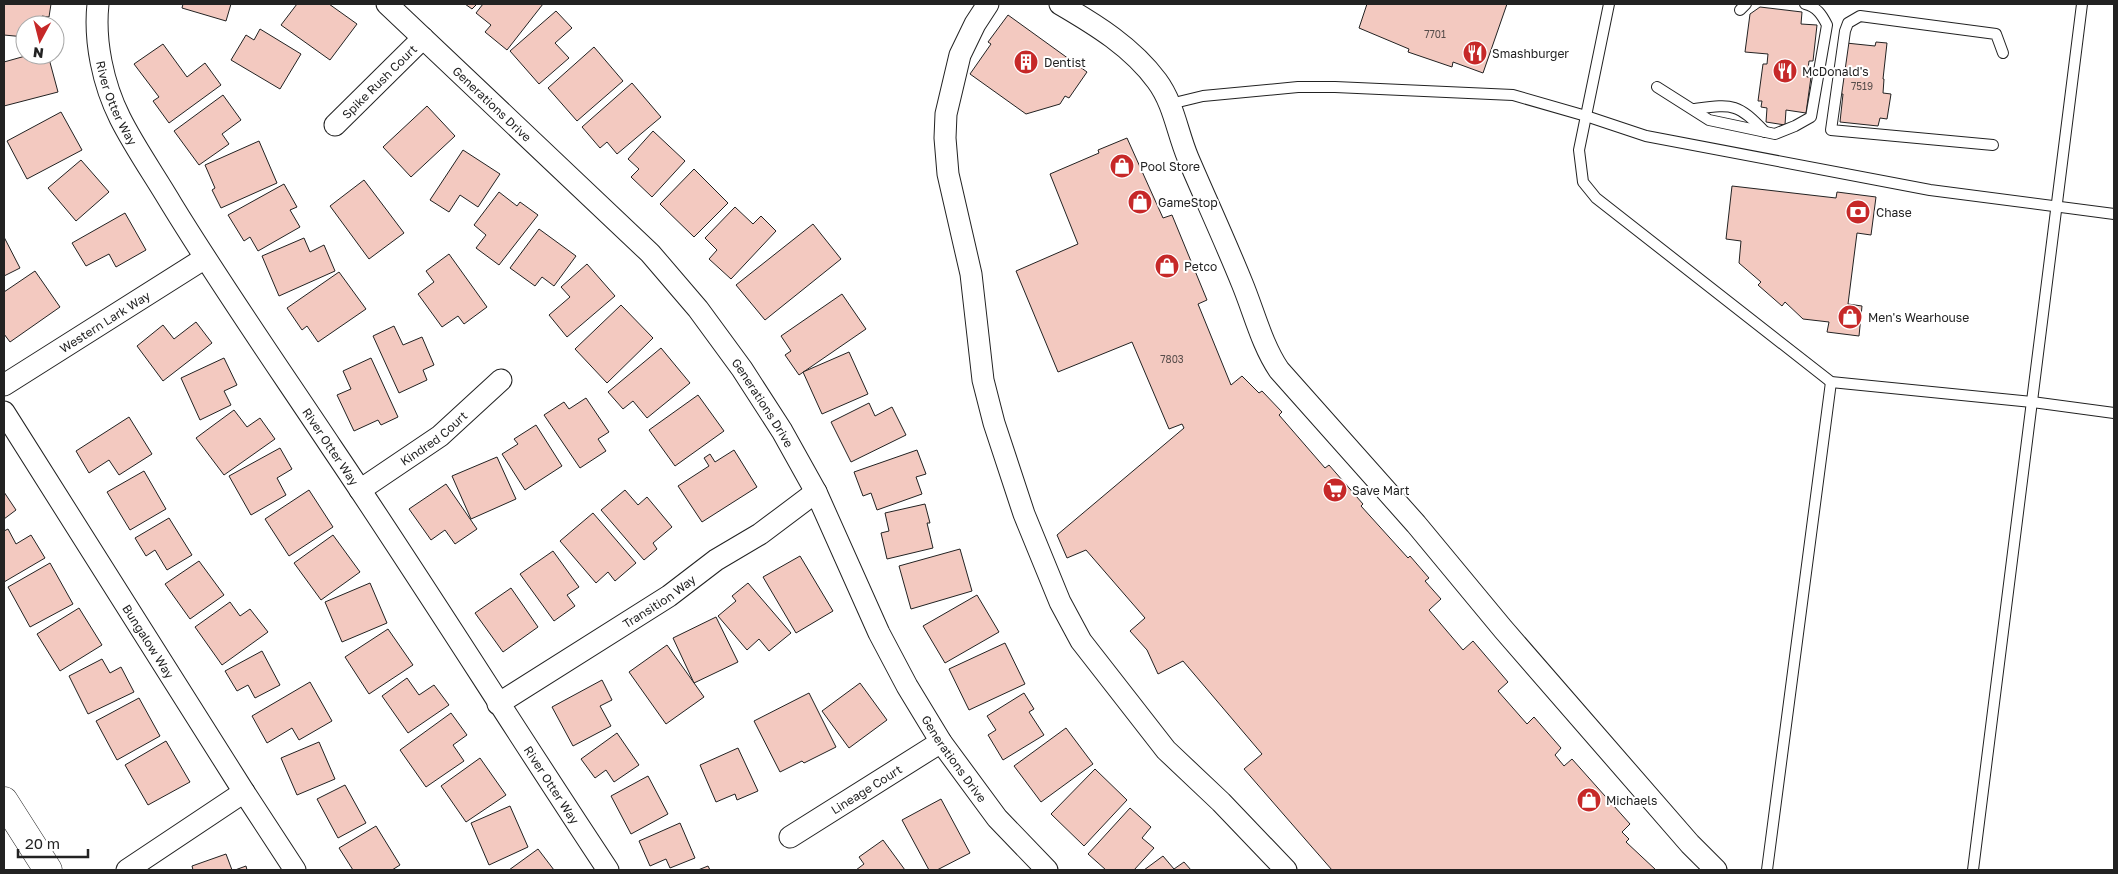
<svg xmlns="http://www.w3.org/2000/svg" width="2118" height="874" viewBox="0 0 2118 874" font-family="'Golos Text',sans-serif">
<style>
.building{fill:#f3c9c0;stroke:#222}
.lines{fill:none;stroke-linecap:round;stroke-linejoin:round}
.lane-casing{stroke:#222;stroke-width:12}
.street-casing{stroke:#222;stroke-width:23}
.secondary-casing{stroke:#222;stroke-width:29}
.lane{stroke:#fff;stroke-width:10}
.street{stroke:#fff;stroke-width:21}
.secondary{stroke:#fff;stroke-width:28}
.labels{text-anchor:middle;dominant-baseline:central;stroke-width:4;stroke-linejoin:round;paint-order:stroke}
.number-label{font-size:10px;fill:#564c4a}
.poi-label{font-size:12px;fill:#222;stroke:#fff;text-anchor:start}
.street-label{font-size:12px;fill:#222;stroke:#fff}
</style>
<rect width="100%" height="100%" fill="#fff"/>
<!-- building -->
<g class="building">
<path d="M4 4H51L49 17 42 16 41 25H25V37L4 35Z"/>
<path d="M183 4H231L226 21 182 8Z"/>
<path d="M297 4H329L357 24 330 60 281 25Z"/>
<path d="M465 4H477L472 9Z"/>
<path d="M483 4H543L507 50 485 32 491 25 476 13Z"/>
<path d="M1367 4H1509H1507L1483 73 1453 62 1452 67 1408 52 1409 49 1359 28Z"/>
<path d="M1760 7 1802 12 1801 24 1817 25 1813 61H1809L1807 77H1811L1806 113 1786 110 1785 125 1766 122 1767 108 1761 107 1762 101H1758L1763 64H1767L1768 54 1745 52 1750 14Z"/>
<path d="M556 11 572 28 555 43 569 58 539 84 510 51Z"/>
<path d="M1008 15 1087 72 1069 98 1065 96 1060 104 1026 114 970 74 991 44 988 42Z"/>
<path d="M260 29 301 54 280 89 231 60 246 35 254 40Z"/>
<path d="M1876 42 1887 43 1883 79H1884L1883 93 1891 94 1887 119 1880 118 1878 126 1840 122 1843 94H1840L1846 43 1875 46Z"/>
<path d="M163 44 187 77 205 63 221 85 169 123 153 101 159 97 134 64Z"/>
<path d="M594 47 623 81 577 121 548 88Z"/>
<path d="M29 55H48L58 92 4 106V62Z"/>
<path d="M632 83 661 117 617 154 607 142 600 148 582 127Z"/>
<path d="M223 95 241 120 222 134 229 144 199 165 174 131Z"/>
<path d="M427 106 455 136 411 177 383 147Z"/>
<path d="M61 112 82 150 27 179 7 141Z"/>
<path d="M653 131 685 161 652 197 631 177 639 169 628 159Z"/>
<path d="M1127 138 1163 218 1172 215 1207 300 1198 304 1231 385 1242 376 1259 393 1262 391 1282 412 1279 415 1325 468 1329 465 1363 504 1361 506 1408 558 1410 556 1429 578 1425 581 1441 599 1429 610 1463 650 1473 641 1508 682 1498 691 1527 724 1534 717 1561 748 1555 755 1564 766 1572 759 1630 824 1622 832 1629 839 1626 842 1656 870H1332L1244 769 1262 754 1183 661 1158 674 1147 650 1130 631 1145 618 1086 550 1067 558 1057 535 1184 428 1182 424 1169 429 1132 342 1058 372 1016 271 1078 244 1050 174 1099 153 1098 150Z"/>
<path d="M259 141 277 183 221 208 212 190 215 188 205 165Z"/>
<path d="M463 150 500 174 478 207 460 195 449 212 430 200Z"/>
<path d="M81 160 109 192 76 221 48 188Z"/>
<path d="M694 169 728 203 694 237 660 204Z"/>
<path d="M364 180 404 233 369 259 330 206Z"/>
<path d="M284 184 297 207 290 210 300 227 258 251 250 237 244 241 228 215Z"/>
<path d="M1732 186 1836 198 1837 192 1876 197 1871 235 1857 233 1848 304 1862 306 1859 336 1827 332 1829 322 1803 319 1785 302 1782 306 1758 285 1761 282 1739 263 1741 241 1726 239Z"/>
<path d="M499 192 517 206 520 202 538 215 499 265 476 248 486 235 474 225Z"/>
<path d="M735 207 753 224 761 216 776 231 731 279 709 259 717 250 705 238Z"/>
<path d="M125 213 146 250 116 267 109 254 86 266 72 243Z"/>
<path d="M813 224 841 259 765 320 736 285Z"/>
<path d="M539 229 576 256 554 286 542 277 535 286 510 268Z"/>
<path d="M4 237 20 268 4 276Z"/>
<path d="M304 238 310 252 324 245 335 271 279 296 262 256Z"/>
<path d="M449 254 487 307 464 324 458 316 442 327 418 294 434 282 426 271Z"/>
<path d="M587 264 615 296 567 337 549 315 570 297 561 287Z"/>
<path d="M35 271 60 307 10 342 4 334V292Z"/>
<path d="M339 272 366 309 318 342 307 326 302 330 287 308Z"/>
<path d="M842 294 866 329 799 375 785 355 791 351 781 336Z"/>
<path d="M621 305 653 338 607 383 575 349Z"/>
<path d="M196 322 212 343 163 381 137 346 163 325 174 339Z"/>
<path d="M394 326 403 345 422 337 434 365 423 370 427 380 399 393 373 336Z"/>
<path d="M661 348 690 383 647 418 633 401 623 409 608 392Z"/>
<path d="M849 352 868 394 822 414 803 372Z"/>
<path d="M224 358 237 385 224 391 231 405 200 420 181 378Z"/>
<path d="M371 358 398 417 381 425 378 420 354 431 337 395 351 389 343 371Z"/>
<path d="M698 395 724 431 675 466 649 430Z"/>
<path d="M586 398 609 432 598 439 606 451 580 468 544 415 564 402 569 409Z"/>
<path d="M869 403 875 416 892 407 906 435 851 462 831 422Z"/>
<path d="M234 410 247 427 260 418 275 439 224 475 196 438Z"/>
<path d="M129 417 152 454 119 475 109 460 89 473 76 451Z"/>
<path d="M536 425 562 466 525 490 502 454 518 444 514 439Z"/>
<path d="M280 448 292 469 277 478 286 495 251 515 229 476Z"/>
<path d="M734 450 757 487 702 522 678 486 709 466 704 458 710 454 715 462Z"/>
<path d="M917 450 926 474 916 477 922 494 877 510 871 493 863 496 854 472Z"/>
<path d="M497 457 516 499 471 519 452 476Z"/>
<path d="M144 471 166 509 130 530 107 492Z"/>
<path d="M446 484 477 529 455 544 445 530 431 540 409 509Z"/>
<path d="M309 490 333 527 289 556 265 519Z"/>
<path d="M625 490 638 505 647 497 672 527 653 543 657 549 644 560 601 510Z"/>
<path d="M4 492 16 510 4 519Z"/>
<path d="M925 504 930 523H927L933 548 887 559 881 533 889 531 885 513Z"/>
<path d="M593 513 636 563 615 581 608 572 596 583 560 541Z"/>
<path d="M169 518 192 555 167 570 155 550 146 556 135 538Z"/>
<path d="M8 529 16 544 31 535 45 558 4 582V531Z"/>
<path d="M333 535 360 572 321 600 294 563Z"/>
<path d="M960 549 972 591 911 609 899 566Z"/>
<path d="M553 551 579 587 567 595 575 606 554 621 520 574Z"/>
<path d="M800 556 833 611 796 633 763 577Z"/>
<path d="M199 561 224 595 190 619 165 584Z"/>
<path d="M50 563 73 604 30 627 8 587Z"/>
<path d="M370 583 387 623 342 642 325 602Z"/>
<path d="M748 583 791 633 769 651 759 639 747 650 718 616 736 601 732 596Z"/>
<path d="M511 588 538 627 503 652 475 613Z"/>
<path d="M977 595 999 632 945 663 923 626Z"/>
<path d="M230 602 240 616 250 609 268 632 222 665 195 627Z"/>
<path d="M79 608 102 645 60 671 37 634Z"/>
<path d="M716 617 738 662 694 683 673 638Z"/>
<path d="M388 629 413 665 369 694 345 657Z"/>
<path d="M1005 643 1025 684 969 710 949 669Z"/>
<path d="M667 645 704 697 666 724 629 672Z"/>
<path d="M262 651 280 685 255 698 248 685 237 691 225 671Z"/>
<path d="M102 659 110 673 121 667 134 692 88 714 69 676Z"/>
<path d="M407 678 419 695 434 685 449 705 408 733 382 696Z"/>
<path d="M602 680 612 700 600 706 611 726 573 746 552 707Z"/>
<path d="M310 682 332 721 299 740 292 728 267 743 252 716Z"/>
<path d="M860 683 887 720 849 748 822 711Z"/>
<path d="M809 693 836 747 804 763 802 761 780 772 754 721Z"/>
<path d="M1024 693 1034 709 1029 712 1044 735 1003 760 988 735 996 730 987 716Z"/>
<path d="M139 698 160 736 117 760 96 721Z"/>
<path d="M451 713 467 735 453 745 464 761 426 787 400 750Z"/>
<path d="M1066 728 1093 764 1041 802 1014 766Z"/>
<path d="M617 733 639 765 614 782 606 770 595 778 581 759Z"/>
<path d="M166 741 190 782 148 805 125 765Z"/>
<path d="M319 742 335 779 297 795 281 758Z"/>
<path d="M738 748 758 791 737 800 735 794 716 802 700 765Z"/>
<path d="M480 758 506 795 466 822 441 786Z"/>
<path d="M1095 769 1127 800 1084 846 1051 814Z"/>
<path d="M648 776 668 814 631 834 611 796Z"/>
<path d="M345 785 366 823 338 838 317 799Z"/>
<path d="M941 799 970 853 937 870H929L902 820Z"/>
<path d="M510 806 528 847 489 865 471 823Z"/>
<path d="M1130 808 1151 827 1142 838 1154 848 1134 870H1106L1088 854Z"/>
<path d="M680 823 695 858 670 868 666 859 650 866 639 841Z"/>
<path d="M376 826 400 865 392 870H353L339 848Z"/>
<path d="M883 840 905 870H856L864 864 859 857Z"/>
<path d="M538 849 554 870H509Z"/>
<path d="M226 854 232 870H193L192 866Z"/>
<path d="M1163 856 1174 869 1184 862 1191 870H1144Z"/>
<path d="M246 866 247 870H235Z"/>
<path d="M708 866 710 870H698Z"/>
</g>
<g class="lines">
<defs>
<g id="lane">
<path d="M1609 4 1579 150 1583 182 1596 198 1831 382 2032 402 2114 413"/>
<path d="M1740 10 1746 4"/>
<path d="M1657 87 1709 120 1775 134 1795 126 1811 117 1827 25C1822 15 1817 7 1805 4"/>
<path d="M1170 104 1203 96 1298 87H1335L1513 95 1586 116 1646 136 1930 190 2114 214"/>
<path d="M1694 109C1734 104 1737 103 1765 132"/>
<path d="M1993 145 1831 130 1845 31 1848 23 1860 16 1996 34 2003 53"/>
<path d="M1767 870 1831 382"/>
<path d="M1973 870 2082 4"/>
</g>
<g id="street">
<path id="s1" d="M98 4C94 41 103 84 120 118 135 148 155 176 172 205 223 288 278 367 332 448 426 587 515 730 608 870"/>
<path id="s2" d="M387 4 650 253 698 309 742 369 782 431 816 492 879 633 907 686 941 742 997 818 1047 870"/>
<path d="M988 4 975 24 960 55 946 114 945 138 948 174 971 274 983 380 994 423 1024 514 1060 602 1081 641 1166 750 1221 802 1286 870"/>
<path d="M1060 4C1096 25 1132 47 1157 81 1174 104 1177 132 1188 158 1206 200 1225 241 1242 283 1254 312 1262 345 1279 370L1416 524 1503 629 1690 844 1716 870"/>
<path id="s3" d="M335 125 423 38"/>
<path id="s4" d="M4 385 205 258"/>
<path id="s5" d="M4 412 244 792 295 870"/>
<path id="s6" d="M360 490 440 436 501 380"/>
<path id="s7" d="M498 704 669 596 716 560 760 534 816 492"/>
<path id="s8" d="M790 837 941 742"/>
<path d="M127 870 244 792"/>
</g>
<path id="secondary" d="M4 801 48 870"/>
</defs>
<!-- lane casing -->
<use href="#lane" class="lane-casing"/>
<!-- street casing -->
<use href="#street" class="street-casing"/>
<!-- secondary casing -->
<use href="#secondary" class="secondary-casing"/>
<!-- lane -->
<use href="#lane" class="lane"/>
<!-- street -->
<use href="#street" class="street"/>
<!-- secondary -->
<use href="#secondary" class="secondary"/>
</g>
<!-- icons -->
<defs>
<symbol id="restaurant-disc" viewBox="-11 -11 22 22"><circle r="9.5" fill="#c62828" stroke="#fff"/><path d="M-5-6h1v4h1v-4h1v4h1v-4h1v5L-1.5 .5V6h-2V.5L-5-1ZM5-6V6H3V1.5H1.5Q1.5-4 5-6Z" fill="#fff"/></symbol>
<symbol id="building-disc" viewBox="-11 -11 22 22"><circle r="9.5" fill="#c62828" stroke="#fff"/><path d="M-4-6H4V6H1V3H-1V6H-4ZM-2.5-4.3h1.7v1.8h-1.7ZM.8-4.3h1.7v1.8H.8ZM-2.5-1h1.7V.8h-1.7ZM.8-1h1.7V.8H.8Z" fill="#fff"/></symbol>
<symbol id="shop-disc" viewBox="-11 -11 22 22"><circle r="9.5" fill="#c62828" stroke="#fff"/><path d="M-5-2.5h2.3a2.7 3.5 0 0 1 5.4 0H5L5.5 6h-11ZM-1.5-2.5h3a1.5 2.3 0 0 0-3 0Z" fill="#fff"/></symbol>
<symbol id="bank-disc" viewBox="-11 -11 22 22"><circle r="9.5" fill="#c62828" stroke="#fff"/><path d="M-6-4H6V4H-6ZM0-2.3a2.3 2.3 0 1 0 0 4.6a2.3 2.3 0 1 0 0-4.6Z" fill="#fff"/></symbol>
<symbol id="supermarket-disc" viewBox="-11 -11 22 22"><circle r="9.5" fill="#c62828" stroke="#fff"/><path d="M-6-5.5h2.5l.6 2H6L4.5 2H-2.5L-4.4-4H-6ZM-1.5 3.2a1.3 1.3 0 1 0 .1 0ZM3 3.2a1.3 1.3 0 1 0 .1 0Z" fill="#fff"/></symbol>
</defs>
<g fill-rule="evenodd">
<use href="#restaurant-disc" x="1461" y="39" width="28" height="28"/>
<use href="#building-disc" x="1012" y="48" width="28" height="28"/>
<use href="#restaurant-disc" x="1771" y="57" width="28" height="28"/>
<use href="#shop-disc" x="1108" y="152" width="28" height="28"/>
<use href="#shop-disc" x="1126" y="188" width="28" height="28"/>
<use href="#bank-disc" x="1844" y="198" width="28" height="28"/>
<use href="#shop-disc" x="1153" y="252" width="28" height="28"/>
<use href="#shop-disc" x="1836" y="303" width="28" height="28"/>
<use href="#supermarket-disc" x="1321" y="476" width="28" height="28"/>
<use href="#shop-disc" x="1575" y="786" width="28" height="28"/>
</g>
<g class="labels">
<!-- number labels -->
<g class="number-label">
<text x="1435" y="34">7701</text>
<text x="1862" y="86">7519</text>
<text x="1172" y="359">7803</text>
</g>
<!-- poi labels -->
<g class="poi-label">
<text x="1492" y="53">Smashburger</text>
<text x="1044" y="62">Dentist</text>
<text x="1802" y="71">McDonald's</text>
<text x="1140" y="166">Pool Store</text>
<text x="1158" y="202">GameStop</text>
<text x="1876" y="212">Chase</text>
<text x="1184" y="266">Petco</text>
<text x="1868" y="317">Men's Wearhouse</text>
<text x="1352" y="490">Save Mart</text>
<text x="1606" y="800">Michaels</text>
</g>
<!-- street labels -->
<g class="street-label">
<text stroke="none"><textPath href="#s3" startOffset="62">Spike Rush Court</textPath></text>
<text stroke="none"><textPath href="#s1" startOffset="102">River Otter Way</textPath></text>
<text stroke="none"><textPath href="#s2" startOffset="145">Generations Drive</textPath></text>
<text stroke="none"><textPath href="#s4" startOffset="119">Western Lark Way</textPath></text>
<text stroke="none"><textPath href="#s2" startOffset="550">Generations Drive</textPath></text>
<text stroke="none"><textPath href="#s6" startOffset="90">Kindred Court</textPath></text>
<text stroke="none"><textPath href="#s1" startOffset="508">River Otter Way</textPath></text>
<text stroke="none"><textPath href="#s7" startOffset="191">Transition Way</textPath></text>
<text stroke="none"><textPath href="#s5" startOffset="271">Bungalow Way</textPath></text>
<text stroke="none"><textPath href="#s2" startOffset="955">Generations Drive</textPath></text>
<text stroke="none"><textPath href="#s1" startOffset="912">River Otter Way</textPath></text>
<text stroke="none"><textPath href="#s8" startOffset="90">Lineage Court</textPath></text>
</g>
</g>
<!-- border -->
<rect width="2118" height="874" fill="none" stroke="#222222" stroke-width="10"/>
<!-- north arrow -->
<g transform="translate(40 40) rotate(187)"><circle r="24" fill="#ffffff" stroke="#a7a7a7"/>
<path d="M0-4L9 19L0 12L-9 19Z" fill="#c62828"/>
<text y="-8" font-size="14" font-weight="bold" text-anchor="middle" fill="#222222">N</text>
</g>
<!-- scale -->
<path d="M18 849v8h70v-8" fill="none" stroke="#222222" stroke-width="2.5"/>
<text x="25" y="849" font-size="15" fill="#222222" stroke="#ffffff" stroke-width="4" paint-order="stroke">20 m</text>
</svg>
